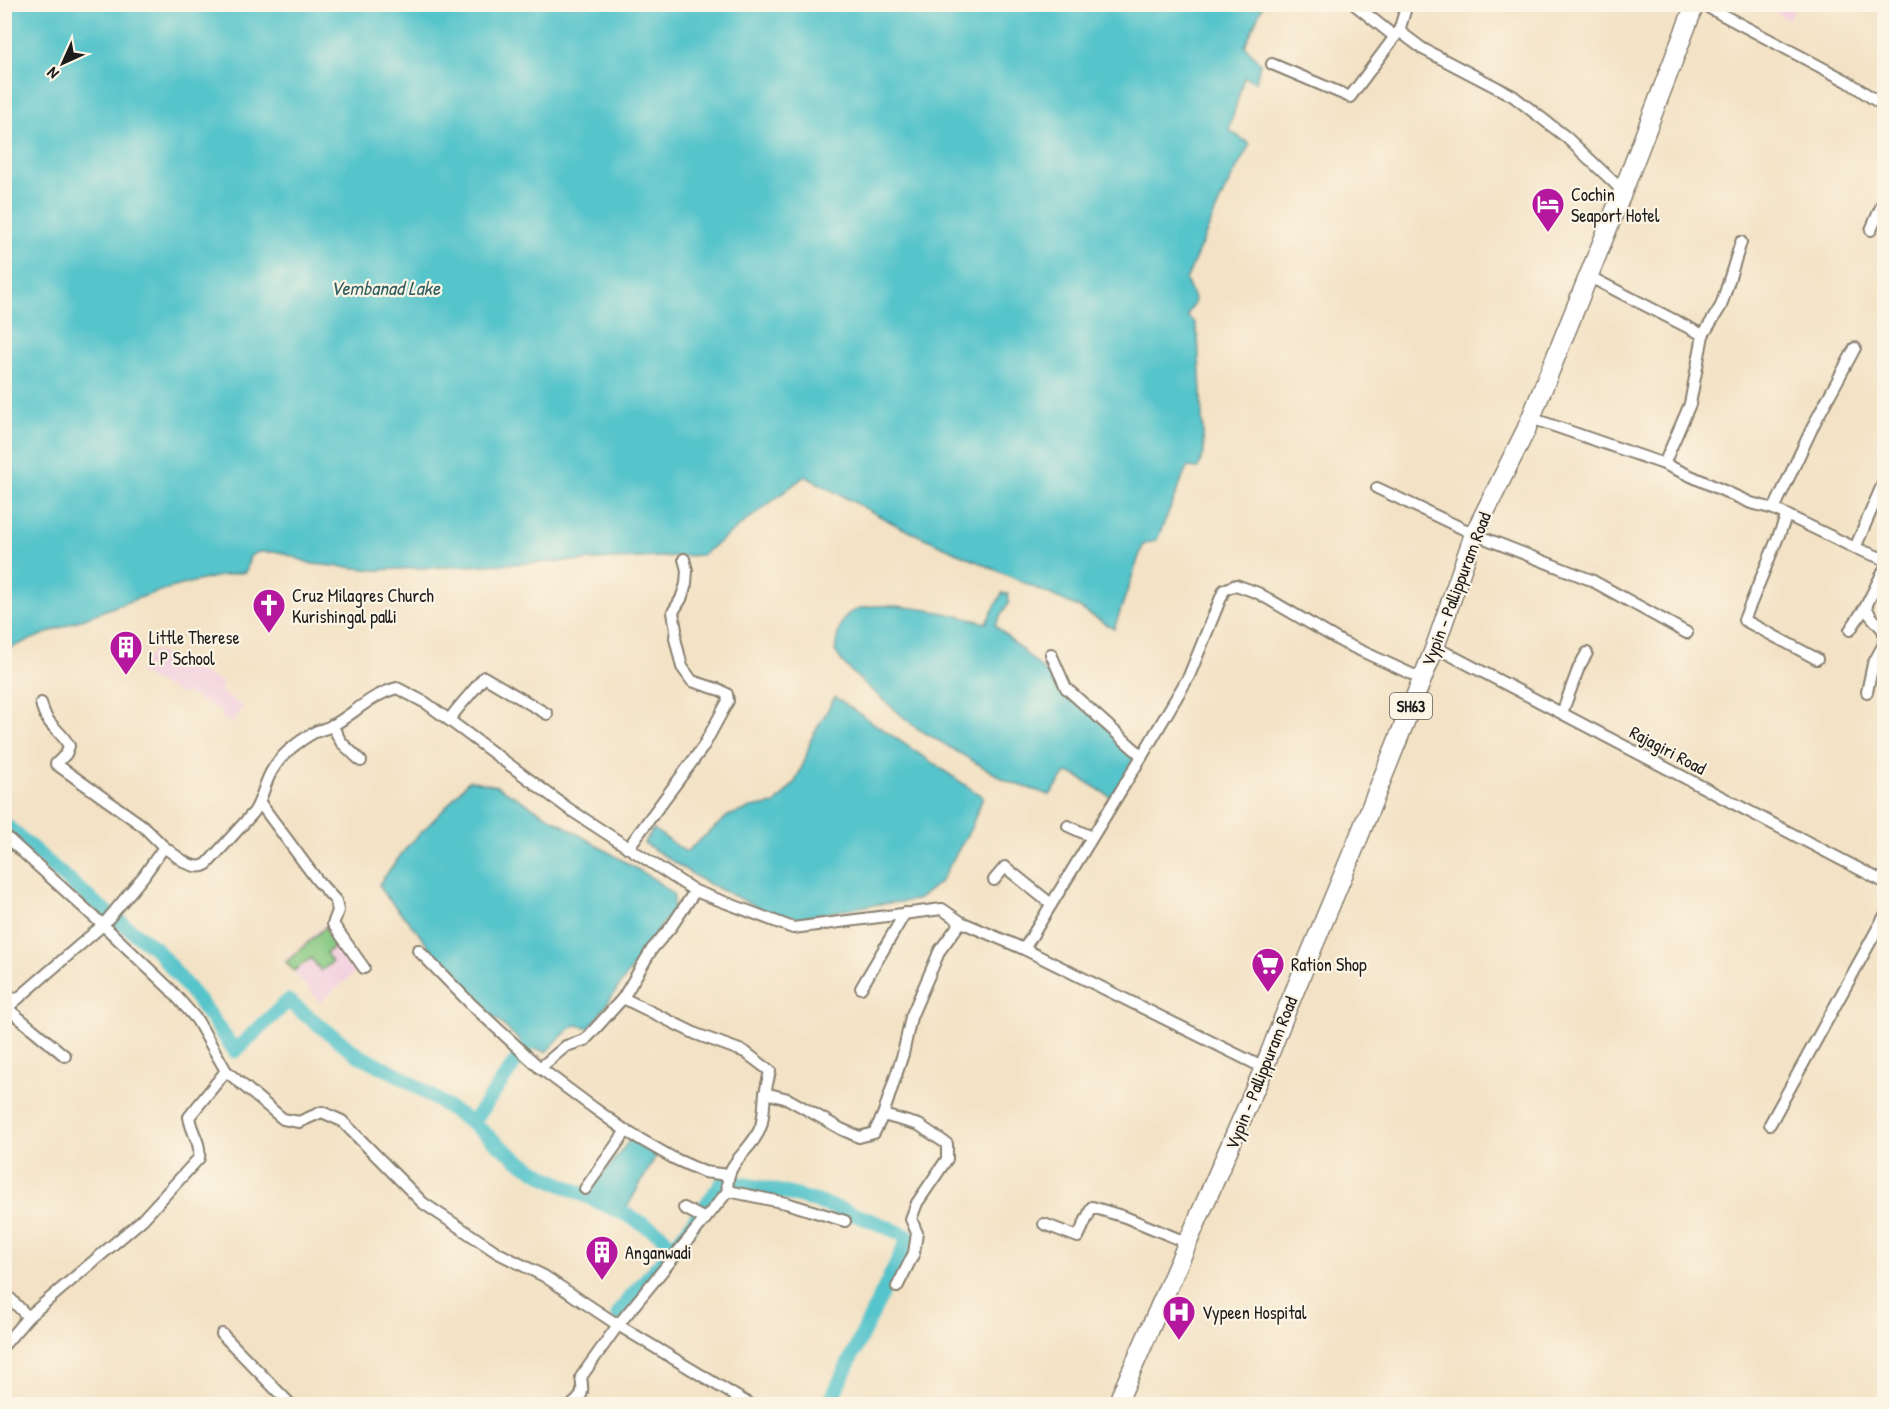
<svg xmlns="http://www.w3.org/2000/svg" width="1889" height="1409" viewBox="0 0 1889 1409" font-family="'Patrick Hand',sans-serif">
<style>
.built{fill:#f3cfdf}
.green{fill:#85c881;stroke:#50724e;stroke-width:1.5}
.water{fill:#56c4cb;stroke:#397074;stroke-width:1.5}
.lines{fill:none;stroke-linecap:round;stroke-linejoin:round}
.canal{stroke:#56c4cb;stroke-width:15}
.minor-casing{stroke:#887f70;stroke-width:14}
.primary-casing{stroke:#887f70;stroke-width:21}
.minor{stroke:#fff;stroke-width:10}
.primary{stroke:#fff;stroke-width:18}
.labels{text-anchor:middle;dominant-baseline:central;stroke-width:4.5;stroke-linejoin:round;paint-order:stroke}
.shield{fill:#fcf5e5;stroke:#5f5d58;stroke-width:1.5}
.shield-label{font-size:16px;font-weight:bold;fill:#1c1c1c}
.poi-label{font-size:18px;fill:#1c1c1c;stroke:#fcf5e5;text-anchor:start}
.street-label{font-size:18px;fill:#1c1c1c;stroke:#fcf5e5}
.water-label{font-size:20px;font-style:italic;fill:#335f62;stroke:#fcf5e5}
</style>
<rect width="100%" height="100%" fill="#fcf5e5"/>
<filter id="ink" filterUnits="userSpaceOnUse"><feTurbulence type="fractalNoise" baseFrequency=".0167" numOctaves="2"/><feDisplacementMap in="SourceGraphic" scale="12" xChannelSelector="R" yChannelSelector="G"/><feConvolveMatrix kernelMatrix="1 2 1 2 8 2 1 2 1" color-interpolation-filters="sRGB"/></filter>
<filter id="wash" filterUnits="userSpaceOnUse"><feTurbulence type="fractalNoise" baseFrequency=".008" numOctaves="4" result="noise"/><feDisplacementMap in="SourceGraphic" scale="24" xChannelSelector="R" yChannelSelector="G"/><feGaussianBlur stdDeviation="1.35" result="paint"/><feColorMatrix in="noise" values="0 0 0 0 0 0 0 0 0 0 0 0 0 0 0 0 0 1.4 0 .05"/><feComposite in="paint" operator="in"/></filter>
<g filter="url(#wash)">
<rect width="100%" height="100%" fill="#f3e2c5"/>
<!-- built -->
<g class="built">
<path d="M1763 5H1798L1788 20Z"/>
<path d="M154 650 223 683 220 691 243 707 232 724 222 718V712L185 692 182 695 138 672Z"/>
<path d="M328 922 361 968 320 1002 284 961Z"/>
</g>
<!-- green -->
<path class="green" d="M329 924 340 942 326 953 332 962 321 971 311 958 294 971 286 962Z"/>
<!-- water -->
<g class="water">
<path d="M5 5H1263L1245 46 1260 63 1256 82 1244 77 1229 130 1250 144 1224 192 1186 280 1195 301 1187 316 1195 323 1198 336 1204 453 1198 468 1187 467 1157 540 1143 545 1114 629 1078 607 900 527 805 476 702 555 377 570 312 564 280 552H258L250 556 246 572C161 583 83 619 5 650Z"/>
<path d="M1002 593 1008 594 1009 602 995 625 1126 746 1137 760 1111 797 1075 775 1066 773 1050 795 1007 781 915 727 860 680 844 664 835 651C837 640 838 625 846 616 868 593 957 615 986 623Z"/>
<path d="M835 697 983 797 971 828 940 882 917 900 872 905 799 918 770 913 703 881 644 843 653 829 686 852 728 816 751 808 775 804 795 782 805 760 811 739Z"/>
<path d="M469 780 497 786 654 879 674 895 673 909 590 1028 576 1025 567 1031 546 1052 530 1048 518 1039 468 993 447 971 416 930 385 895 379 884 407 847 447 806Z"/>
<path d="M632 1137 657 1154 625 1211 589 1192Z"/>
</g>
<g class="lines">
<!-- canal -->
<g class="canal">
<path d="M4 824 91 900 156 949 199 1001 235 1051 288 1001 358 1055 395 1073 431 1096 472 1123 518 1160 548 1178 629 1216 660 1234 673 1249"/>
<path d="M472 1123 527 1046"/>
<path d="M618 1315 628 1300 673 1249 723 1182C784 1188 853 1211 909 1237L829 1404"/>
</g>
</g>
</g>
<g filter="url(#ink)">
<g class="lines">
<defs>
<g id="minor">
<path d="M1354 4 1395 37"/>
<path d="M1702 4 1847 81 1884 106"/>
<path d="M1399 31 1423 49 1513 96 1566 137 1623 191"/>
<path d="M1272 64 1350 97 1399 31 1407 4"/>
<path d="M1871 230 1884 200"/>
<path d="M1588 276 1703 335 1721 306 1741 242"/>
<path d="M1531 418 1664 464 1751 503 1774 509 1855 548 1884 559"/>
<path d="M1664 464 1690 404 1703 335"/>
<path d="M1377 488 1474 534 1591 580 1687 633"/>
<path d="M1774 509 1815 422 1855 348"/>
<path d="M1787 515 1744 620 1817 659"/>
<path d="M1855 548 1884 481"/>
<path d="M1866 606 1870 615 1884 631V644L1873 664 1867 692"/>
<path d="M1850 630 1866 606 1884 570"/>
<path d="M1435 647 1884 882"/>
<path d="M41 703C47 728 59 727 69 746L66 754 56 764 143 826 164 847"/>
<path d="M1562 713 1579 667 1587 653"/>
<path d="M449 720C460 704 473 692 484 677L547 714"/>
<path d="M332 725 341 742 361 761"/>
<path d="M1142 756 1189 676 1224 590 1236 585 1258 593 1342 642 1422 679"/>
<path d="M260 803 317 880 336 901 338 911 333 924 364 968"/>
<path d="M1068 826 1092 837"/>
<path d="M4 835 103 925 7 1008 4 1006"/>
<path d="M628 848 703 747 728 701 727 694 720 690 692 681 682 667 675 638 676 630 673 612 681 599 686 584 687 570 684 559"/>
<path d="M994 880 1005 867 1051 904"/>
<path d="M1024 949 1142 756 1066 688 1051 654"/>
<path d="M418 950 472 1005 540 1068 587 1103 626 1131 673 1158 704 1172 728 1175"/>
<path d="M861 988 905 913"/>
<path d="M4 991 15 1000"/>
<path d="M623 998 696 1034 745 1052 770 1071 765 1093 788 1099 841 1129 859 1137 874 1133 883 1115 903 1054 911 1017 940 950 961 922"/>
<path d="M7 1008 65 1056"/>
<path d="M540 1068 566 1046 585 1040 623 998 652 949 671 927 695 891 793 928 942 909 961 922 1024 949 1264 1068"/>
<path d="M226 1071 283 1119 299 1122 322 1112 342 1121 423 1203 498 1253 544 1276 618 1325 749 1404"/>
<path d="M883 1115 919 1125 947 1144V1159L917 1203 911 1219 917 1233 914 1253 897 1287"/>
<path d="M1770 1124 1884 917"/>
<path d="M585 1189 626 1131"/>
<path d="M728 1191 786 1203 845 1221"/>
<path d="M684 1208 705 1219"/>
<path d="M1044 1224 1078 1237 1092 1207 1125 1217 1188 1243"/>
<path d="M4 1292 28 1317"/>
<path d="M222 1334 290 1404"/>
<path d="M4 1345 28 1317 142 1220 199 1158C201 1141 192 1135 189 1117L226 1071 197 1020 170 989 103 925 143 877 164 847C176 855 193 873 207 864L254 812C263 799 264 782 273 769 282 754 299 741 315 732 320 730 327 728 332 726 355 713 370 695 397 688L426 703 569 809 695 891"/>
<path d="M573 1404C584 1396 583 1389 581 1377L618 1325 728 1191C723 1162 753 1151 761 1126 764 1116 764 1103 765 1093"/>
</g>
<path id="primary" d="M1117 1404 1264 1068 1285 1014 1356 844 1435 647 1474 534 1526 430 1623 191 1695 4"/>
</defs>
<!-- minor casing -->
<use href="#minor" class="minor-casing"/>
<!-- primary casing -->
<use href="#primary" class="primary-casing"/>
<!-- minor -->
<use href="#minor" class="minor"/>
<!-- primary -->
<use href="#primary" class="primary"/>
</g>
</g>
<!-- icons -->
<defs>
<symbol id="hotel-pin" viewBox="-11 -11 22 30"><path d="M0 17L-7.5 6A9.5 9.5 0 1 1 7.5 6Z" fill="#b5179e" stroke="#fcf5e5"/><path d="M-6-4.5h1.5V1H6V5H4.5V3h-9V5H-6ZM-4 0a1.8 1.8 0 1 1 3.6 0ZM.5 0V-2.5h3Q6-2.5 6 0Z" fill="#fff"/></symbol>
<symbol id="church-pin" viewBox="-11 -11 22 30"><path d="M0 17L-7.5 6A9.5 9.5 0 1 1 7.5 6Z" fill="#b5179e" stroke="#fcf5e5"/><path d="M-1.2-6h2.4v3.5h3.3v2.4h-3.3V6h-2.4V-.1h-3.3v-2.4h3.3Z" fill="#fff"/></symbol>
<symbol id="building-pin" viewBox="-11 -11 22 30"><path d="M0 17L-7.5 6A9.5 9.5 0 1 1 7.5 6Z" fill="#b5179e" stroke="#fcf5e5"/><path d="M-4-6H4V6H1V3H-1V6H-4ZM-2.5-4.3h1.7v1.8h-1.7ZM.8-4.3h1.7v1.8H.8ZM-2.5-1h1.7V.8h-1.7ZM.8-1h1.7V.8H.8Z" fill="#fff"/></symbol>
<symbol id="supermarket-pin" viewBox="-11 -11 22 30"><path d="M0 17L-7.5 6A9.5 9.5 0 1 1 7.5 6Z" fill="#b5179e" stroke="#fcf5e5"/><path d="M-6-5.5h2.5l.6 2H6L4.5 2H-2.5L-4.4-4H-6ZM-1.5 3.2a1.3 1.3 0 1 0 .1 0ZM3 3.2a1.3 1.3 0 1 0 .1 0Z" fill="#fff"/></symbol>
<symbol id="hospital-pin" viewBox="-11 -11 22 30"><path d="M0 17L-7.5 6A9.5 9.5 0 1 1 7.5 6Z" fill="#b5179e" stroke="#fcf5e5"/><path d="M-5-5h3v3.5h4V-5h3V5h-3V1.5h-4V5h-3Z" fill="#fff"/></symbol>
</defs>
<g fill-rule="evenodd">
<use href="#hotel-pin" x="1529" y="185" width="38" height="52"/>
<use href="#church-pin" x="250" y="586" width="38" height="52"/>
<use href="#building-pin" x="107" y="628" width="38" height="52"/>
<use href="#supermarket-pin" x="1249" y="945" width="38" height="52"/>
<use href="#building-pin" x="583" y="1233" width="38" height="52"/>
<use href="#hospital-pin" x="1160" y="1293" width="38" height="52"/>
</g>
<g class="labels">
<!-- shield labels -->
<rect class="shield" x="1390" y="693" width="42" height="26" rx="4.5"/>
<g class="shield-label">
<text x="1411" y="706">SH63</text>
</g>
<!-- poi labels -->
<g class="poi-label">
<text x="1571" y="194">Cochin<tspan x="1571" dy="21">Seaport Hotel</tspan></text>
<text x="292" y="595">Cruz Milagres Church<tspan x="292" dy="21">Kurishingal palli</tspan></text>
<text x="149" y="637">Little Therese<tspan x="149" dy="21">L P School</tspan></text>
<text x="1291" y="964">Ration Shop</text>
<text x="625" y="1252">Anganwadi</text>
<text x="1202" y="1312">Vypeen Hospital</text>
</g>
<!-- street labels -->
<g class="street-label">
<text transform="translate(1456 589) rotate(-69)">Vypin - Pallippuram Road</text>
<text transform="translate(1668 750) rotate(28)">Rajagiri Road</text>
<text transform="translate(1261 1073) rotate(-68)">Vypin - Pallippuram Road</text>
</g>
<!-- water labels -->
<g class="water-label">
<text x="385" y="287">Vembanad Lake</text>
</g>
</g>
<!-- margin -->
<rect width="1889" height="1409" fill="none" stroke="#fcf5e5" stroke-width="24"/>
<!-- north arrow -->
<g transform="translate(63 63) rotate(225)" stroke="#fcf5e5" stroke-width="4.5" paint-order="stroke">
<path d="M0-4.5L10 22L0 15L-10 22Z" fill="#1c1c1c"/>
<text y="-9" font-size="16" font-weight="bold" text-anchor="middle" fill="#1c1c1c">N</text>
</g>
</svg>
